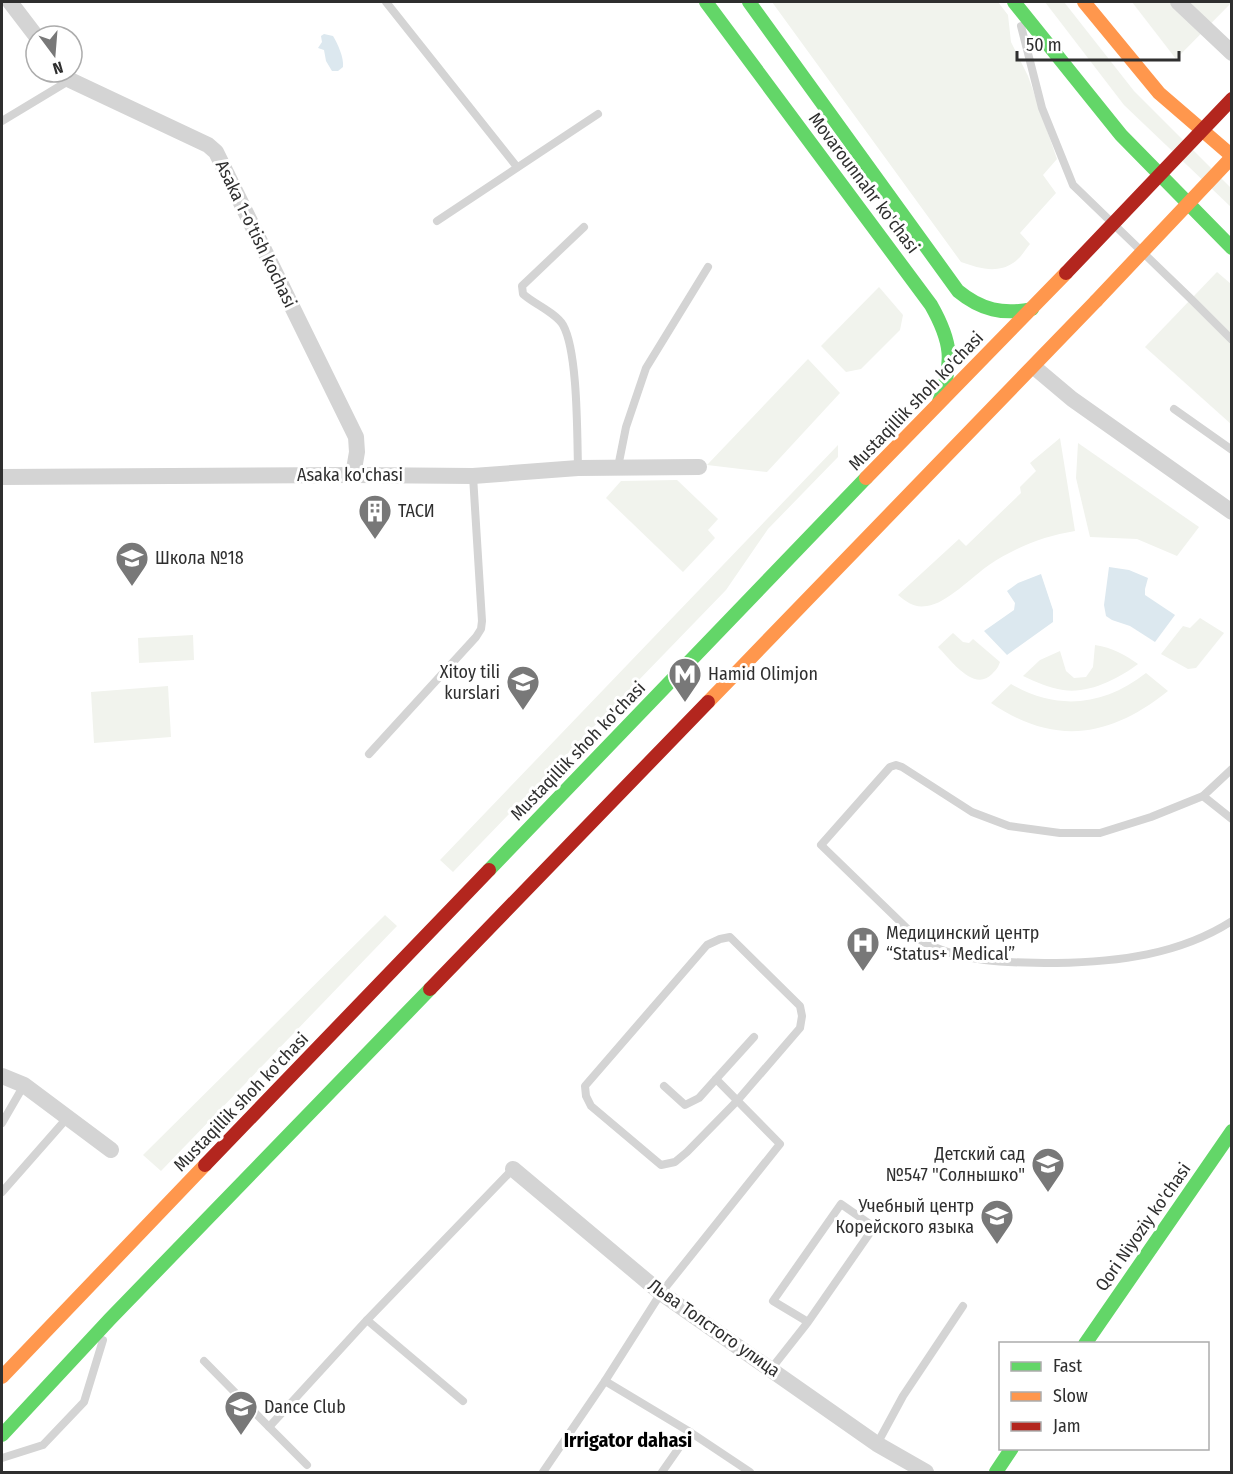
<svg xmlns="http://www.w3.org/2000/svg" width="1233" height="1474" viewBox="0 0 1233 1474" font-family="'Fira Sans Condensed',sans-serif">
<style>
.green{fill:#f1f3ed}
.water{fill:#dce8ef}
.lines{fill:none;stroke-linecap:round;stroke-linejoin:round}
.lane{stroke:#d4d4d4;stroke-width:8}
.street{stroke:#d4d4d4;stroke-width:16}
.fast{stroke:#63d668;stroke-width:14}
.slow{stroke:#ff974d;stroke-width:14}
.jam{stroke:#b3261e;stroke-width:14}
.slow-bridge{stroke:#ff974d;stroke-width:14}
.jam-bridge{stroke:#b3261e;stroke-width:14}
.labels{text-anchor:middle;dominant-baseline:central;stroke-width:6;stroke-linejoin:round;paint-order:stroke}
.street-label{font-size:18px;fill:#2f2f2f;stroke:#fff}
.poi-label{font-size:18px;fill:#2f2f2f;stroke:#fff;text-anchor:start}
.neighbourhood-label{font-size:20px;font-weight:bold;fill:#000;stroke:#fff}
</style>
<rect width="100%" height="100%" fill="#fff"/>
<!-- green -->
<g class="green">
<path d="M772 2H998L1008 15 1011 42 1028 76 1057 159 1043 175 1056 193 1020 233 1030 244C1025 250 1020 259 1013 263 997 274 978 268 961 262Z"/>
<path d="M1045 2H1064L1134 91 1231 188V207L1124 105Z"/>
<path d="M1132 2H1232L1176 59Z"/>
<path d="M1217 272 1231 284V424L1145 347Z"/>
<path d="M879 287 903 315 900 330 861 369 846 372 821 346Z"/>
<path d="M808 359 840 393 767 472 707 465Z"/>
<path d="M1060 438 1075 531C1044 536 1016 547 989 565 973 576 946 604 927 606 914 608 908 603 898 595L959 539 966 546 1021 493 1020 487 1036 471 1030 463Z"/>
<path d="M1078 443 1199 527 1177 556 1137 539 1090 537 1076 478Z"/>
<path d="M838 445V457L768 529 726 590 453 872 440 860Z"/>
<path d="M677 480 718 519 708 530 715 538 683 572 606 498 621 481Z"/>
<path d="M1200 618 1224 633 1196 668 1188 669 1161 654 1183 626 1190 628Z"/>
<path d="M953 633 963 642 969 643 973 639 1000 662C998 668 996 670 992 674 974 693 950 659 938 647Z"/>
<path d="M193 635 194 660 139 663 138 638Z"/>
<path d="M1095 645C1113 648 1124 654 1138 664 1118 679 1089 694 1063 690 1049 688 1036 682 1023 676L1040 660 1060 651 1066 671 1074 678 1086 677 1093 667Z"/>
<path d="M1146 673 1168 691C1109 738 1055 746 991 703L1011 684C1057 711 1104 706 1146 673Z"/>
<path d="M168 686 171 737 94 743 91 692Z"/>
<path d="M385 915 397 926 161 1171 143 1155Z"/>
</g>
<!-- water -->
<g class="water">
<path d="M324 34 333 36C338 44 344 58 343 67L338 71H332L326 61 324 50 318 48 322 42 321 36Z"/>
<path d="M1109 567 1129 570 1148 578 1145 589V595L1175 615 1155 642 1130 626 1112 620 1106 616 1104 605Z"/>
<path d="M1041 574 1053 610V622L1007 655 984 631 1014 610 1015 603 1007 591 1018 583Z"/>
</g>
<g class="lines">
<!-- lane -->
<g class="lane">
<path d="M386 2 517 167"/>
<path d="M1021 26 1042 108 1073 185 1191 299 1232 340"/>
<path d="M2 121 70 80"/>
<path d="M437 221 598 114"/>
<path d="M1174 409 1232 450"/>
<path d="M618 467 626 427 646 368 708 267"/>
<path d="M578 468C577 434 578 352 563 325 556 313 534 304 523 294L522 286 584 227"/>
<path d="M369 754 476 637 481 629 482 621 473 476"/>
<path d="M1232 769 1203 796 1151 817 1100 833H1060L1009 826 972 812 902 767 896 765 890 767 821 845 918 939C960 963 1008 963 1056 963 1117 962 1179 955 1232 921"/>
<path d="M1203 796 1232 819"/>
<path d="M730 937 800 1006 802 1016 800 1028 737 1101 687 1152 675 1162 661 1165 591 1106 586 1096 585 1086 707 945 720 939Z"/>
<path d="M716 1079 754 1037"/>
<path d="M2 1123 24 1085"/>
<path d="M2 1192 68 1117"/>
<path d="M367 1320 463 1401"/>
<path d="M204 1361 269 1427 367 1320 513 1169"/>
<path d="M771 1369 808 1322 874 1227 841 1204 773 1301 808 1322"/>
<path d="M269 1427 307 1465"/>
<path d="M690 1432 750 1472"/>
<path d="M877 1444 903 1396 963 1306"/>
<path d="M2 1458 43 1445 84 1402 103 1340"/>
<path d="M543 1472 605 1381"/>
<path d="M662 1472 690 1432 605 1381 661 1293 780 1144 716 1079 699 1098 685 1105 664 1086"/>
</g>
<!-- street -->
<g class="street">
<path d="M10 2 36 36"/>
<path d="M1178 2 1232 53"/>
<path d="M64 72 70 80 208 145 216 152 356 437 357 452 353 475"/>
<path d="M1034 367 1072 399 1232 512"/>
<path d="M2 477 353 475 473 476 578 468 699 467"/>
<path d="M2 1076 24 1085 111 1150"/>
<path d="M513 1169 661 1293 877 1444 926 1472"/>
</g>
<!-- fast -->
<g class="fast">
<path d="M706 2 931 305C952 342 954 362 939 402"/>
<path d="M749 2 958 291C981 310 1003 315 1032 309"/>
<path d="M1014 2 1121 135 1232 248"/>
<path d="M489 870 866 478"/>
<path d="M1085 1344 1232 1131"/>
<path d="M2 1435 110 1319 430 989"/>
<path d="M996 1472 1012 1448"/>
</g>
<!-- slow -->
<g class="slow">
<path d="M1084 2 1159 93 1232 156"/>
<path d="M866 478 1066 273"/>
<path d="M708 702 1096 301"/>
<path d="M2 1377 205 1165"/>
</g>
<!-- jam -->
<g class="jam">
<path d="M430 989 708 702"/>
<path d="M205 1165 489 870"/>
</g>
<!-- slow-bridge -->
<path class="slow-bridge" d="M1096 301 1232 157"/>
<!-- jam-bridge -->
<path class="jam-bridge" d="M1066 273 1232 99"/>
</g>
<!-- icons -->
<defs>
<symbol id="building-pin" viewBox="-11 -11 22 30"><path d="M0 17L-7.5 6A9.5 9.5 0 1 1 7.5 6Z" fill="#787878" stroke="#fff"/><path d="M-4-6H4V6H1V3H-1V6H-4ZM-2.5-4.3h1.7v1.8h-1.7ZM.8-4.3h1.7v1.8H.8ZM-2.5-1h1.7V.8h-1.7ZM.8-1h1.7V.8H.8Z" fill="#fff"/></symbol>
<symbol id="school-pin" viewBox="-11 -11 22 30"><path d="M0 17L-7.5 6A9.5 9.5 0 1 1 7.5 6Z" fill="#787878" stroke="#fff"/><path d="M0-5L7-2L0 1L-7-2ZM-4 1L0 2.5L4 1V4Q0 6-4 4Z" fill="#fff"/></symbol>
<symbol id="metro-pin" viewBox="-11 -11 22 30"><path d="M0 17L-7.5 6A9.5 9.5 0 1 1 7.5 6Z" fill="#787878" stroke="#fff"/><path d="M-5.5 5V-5H-3L0 0L3-5H5.5V5H3V-.5L0 4L-3-.5V5Z" fill="#fff"/></symbol>
<symbol id="hospital-pin" viewBox="-11 -11 22 30"><path d="M0 17L-7.5 6A9.5 9.5 0 1 1 7.5 6Z" fill="#787878" stroke="#fff"/><path d="M-5-5h3v3.5h4V-5h3V5h-3V1.5h-4V5h-3Z" fill="#fff"/></symbol>
</defs>
<g fill-rule="evenodd">
<use href="#building-pin" x="356" y="492" width="38" height="52"/>
<use href="#school-pin" x="113" y="539" width="38" height="52"/>
<use href="#metro-pin" x="666" y="655" width="38" height="52"/>
<use href="#school-pin" x="504" y="663" width="38" height="52"/>
<use href="#hospital-pin" x="844" y="924" width="38" height="52"/>
<use href="#school-pin" x="1029" y="1145" width="38" height="52"/>
<use href="#school-pin" x="978" y="1197" width="38" height="52"/>
<use href="#school-pin" x="222" y="1388" width="38" height="52"/>
</g>
<g class="labels">
<!-- street labels -->
<g class="street-label">
<text transform="translate(864 183) rotate(53)">Movarounnahr ko'chasi</text>
<text transform="translate(256 234) rotate(64)">Asaka 1-o'tish kochasi</text>
<text transform="translate(916 401) rotate(-46)">Mustaqillik shoh ko'chasi</text>
<text x="350" y="475">Asaka ko'chasi</text>
<text transform="translate(578 751) rotate(-46)">Mustaqillik shoh ko'chasi</text>
<text transform="translate(241 1102) rotate(-46)">Mustaqillik shoh ko'chasi</text>
<text transform="translate(1143 1227) rotate(-55)">Qori Niyoziy ko'chasi</text>
<text transform="translate(714 1328) rotate(35)">Льва Толстого улица</text>
</g>
<!-- poi labels -->
<g class="poi-label">
<text x="398" y="511">ТАСИ</text>
<text x="155" y="558">Школа №18</text>
<text x="500" y="672" text-anchor="end">Xitoy tili<tspan x="500" dy="21">kurslari</tspan></text>
<text x="708" y="674">Hamid Olimjon</text>
<text x="886" y="933">Медицинский центр<tspan x="886" dy="21">“Status+ Medical”</tspan></text>
<text x="1025" y="1154" text-anchor="end">Детский сад<tspan x="1025" dy="21">№547 "Солнышко"</tspan></text>
<text x="974" y="1206" text-anchor="end">Учебный центр<tspan x="974" dy="21">Корейского языка</tspan></text>
<text x="264" y="1407">Dance Club</text>
</g>
<!-- neighbourhood labels -->
<g class="neighbourhood-label">
<text x="628" y="1440">Irrigator dahasi</text>
</g>
</g>
<!-- border -->
<rect width="1233" height="1474" fill="none" stroke="#2f2f2f" stroke-width="6"/>
<!-- legend -->
<rect x="999" y="1342" width="210" height="108" fill="#ffffff" stroke="#acacac" stroke-width="1.5"/>
<rect x="1011" y="1362" width="30" height="9" fill="#63d668" stroke="#acacac" stroke-width="1.5"/>
<text x="1053" y="1372" font-size="18" fill="#2f2f2f">Fast</text>
<rect x="1011" y="1392" width="30" height="9" fill="#ff974d" stroke="#acacac" stroke-width="1.5"/>
<text x="1053" y="1402" font-size="18" fill="#2f2f2f">Slow</text>
<rect x="1011" y="1422" width="30" height="9" fill="#b3261e" stroke="#acacac" stroke-width="1.5"/>
<text x="1053" y="1432" font-size="18" fill="#2f2f2f">Jam</text>
<!-- north arrow -->
<g transform="translate(54 54) rotate(164)"><circle r="28" fill="#ffffff" stroke="#acacac" stroke-width="1.5"/>
<path d="M0-4.5L10 22L0 15L-10 22Z" fill="#787878"/>
<text y="-9" font-size="16" font-weight="bold" text-anchor="middle" fill="#2f2f2f">N</text>
</g>
<!-- scale -->
<path d="M1017 51v9h162v-9" fill="none" stroke="#2f2f2f" stroke-width="3"/>
<text x="1026" y="51" font-size="18" fill="#2f2f2f" stroke="#ffffff" stroke-width="4.5" paint-order="stroke">50 m</text>
</svg>
